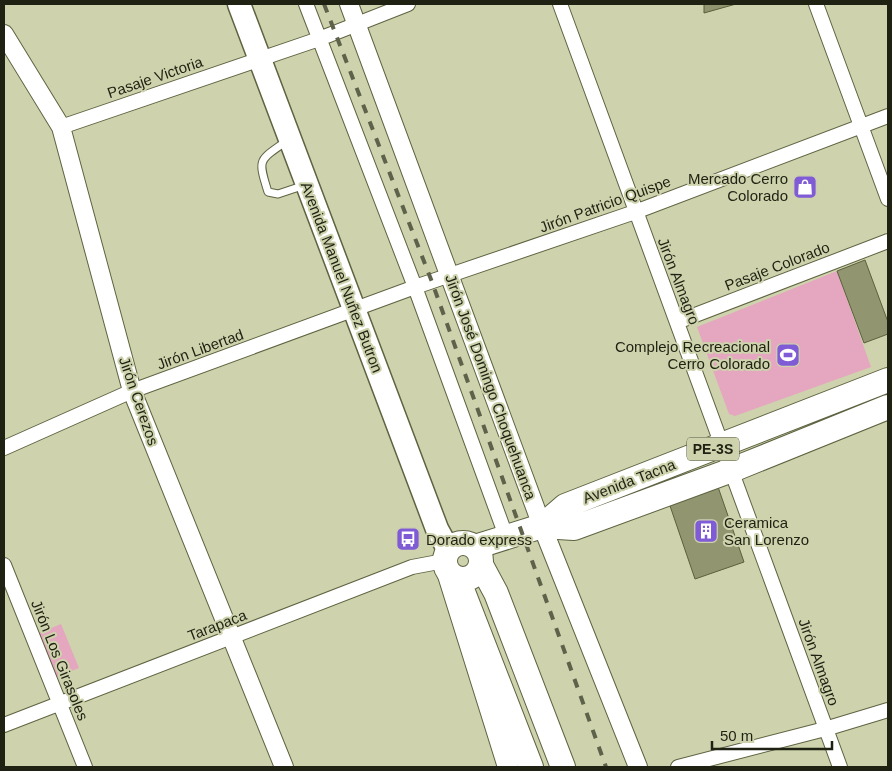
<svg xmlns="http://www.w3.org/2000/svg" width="892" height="771" font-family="Helvetica,sans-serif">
<rect width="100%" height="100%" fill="#ced3ad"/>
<path fill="#e5a6bf" d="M837 271 871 367 735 416 729 414 697 327Z
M61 624 79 668 52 679 34 635Z"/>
<path fill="#919671" stroke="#5b5f3d" d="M704 4H736L704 13Z
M865 260 888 322V334L864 343 837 271Z
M717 484 744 562 695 579 668 500Z"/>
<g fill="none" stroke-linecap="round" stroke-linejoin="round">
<g stroke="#5f6341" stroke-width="9">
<path id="service" d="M288 140C259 161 257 157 268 192L278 194 305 185"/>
</g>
<g stroke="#5f6341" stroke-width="16">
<path id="minor" d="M306 4 415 287 506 536
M560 4 840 767
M816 4 888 199
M61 127 319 39 408 4
M677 322 888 241
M4 448 132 391 415 287 635 212 888 116
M4 565 85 767
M4 725 412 567 444 561
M678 767 825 729 888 710"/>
</g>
<g stroke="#5f6341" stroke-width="20">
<path id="tertiary" d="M349 4 542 526 638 767
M4 34 61 127 132 391 284 767"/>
</g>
<g stroke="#5f6341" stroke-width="22">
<path id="secondary" d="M447 572 508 767"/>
</g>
<g stroke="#5f6341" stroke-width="25">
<path id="primary" d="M239 4 437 529 448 549"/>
</g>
<g stroke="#5f6341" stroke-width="26">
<path id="trunk" d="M542 526 565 506 888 380
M445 561a18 18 0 1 1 36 0a18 18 0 1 1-36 0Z
M475 547 542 526 574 528 732 470 888 407
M481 565 496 593 563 767
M458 579 531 767"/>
</g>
<use href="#service" stroke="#fff" stroke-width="7"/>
<use href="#minor" stroke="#fff" stroke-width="14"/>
<use href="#tertiary" stroke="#fff" stroke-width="18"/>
<use href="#secondary" stroke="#fff" stroke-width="20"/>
<use href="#primary" stroke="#fff" stroke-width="22"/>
<use href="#trunk" stroke="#fff" stroke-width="24"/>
<path stroke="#5f624b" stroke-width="4" stroke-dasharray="9 9" stroke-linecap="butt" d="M324 4 432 282 606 767"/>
</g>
<defs>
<g id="shop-square" transform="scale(1.25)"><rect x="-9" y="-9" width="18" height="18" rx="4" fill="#805bd6" stroke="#ced3ad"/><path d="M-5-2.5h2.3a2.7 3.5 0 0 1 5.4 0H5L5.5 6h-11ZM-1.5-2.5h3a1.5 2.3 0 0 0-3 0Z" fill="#fff"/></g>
<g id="stadium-square" transform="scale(1.25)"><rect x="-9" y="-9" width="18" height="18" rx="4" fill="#805bd6" stroke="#ced3ad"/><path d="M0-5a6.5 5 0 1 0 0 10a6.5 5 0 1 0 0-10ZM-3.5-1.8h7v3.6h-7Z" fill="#fff"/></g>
<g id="building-square" transform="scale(1.25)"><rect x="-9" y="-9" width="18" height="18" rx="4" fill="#805bd6" stroke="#ced3ad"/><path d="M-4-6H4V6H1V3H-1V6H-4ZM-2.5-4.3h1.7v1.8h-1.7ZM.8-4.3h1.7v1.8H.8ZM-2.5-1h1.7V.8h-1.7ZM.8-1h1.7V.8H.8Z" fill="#fff"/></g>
<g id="bus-square" transform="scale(1.25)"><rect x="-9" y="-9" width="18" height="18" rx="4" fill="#805bd6" stroke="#ced3ad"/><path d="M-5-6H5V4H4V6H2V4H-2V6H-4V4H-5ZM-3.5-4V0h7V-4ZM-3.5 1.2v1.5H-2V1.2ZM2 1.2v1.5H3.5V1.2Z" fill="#fff"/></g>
</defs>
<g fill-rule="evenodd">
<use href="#shop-square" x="805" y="187"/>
<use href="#stadium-square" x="788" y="355"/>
<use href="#building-square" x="706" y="531"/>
<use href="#bus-square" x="408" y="539"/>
</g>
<g text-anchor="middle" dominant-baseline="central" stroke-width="4" stroke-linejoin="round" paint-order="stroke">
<rect fill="#ced3ad" stroke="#545640" stroke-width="1" x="687" y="437.5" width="52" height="23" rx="4"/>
<g font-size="14" font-weight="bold" fill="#1f2112">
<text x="713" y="449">PE-3S</text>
</g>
<g font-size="15" fill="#1f2112" stroke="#ced3ad">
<text transform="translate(155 77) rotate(-19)">Pasaje Victoria</text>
<text transform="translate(605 204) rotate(-20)">Jirón Patricio Quispe</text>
<text transform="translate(777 266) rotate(-21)">Pasaje Colorado</text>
<text transform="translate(342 277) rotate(69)">Avenida Manuel Nuñez Butron</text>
<text transform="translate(679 281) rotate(69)">Jirón Almagro</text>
<text transform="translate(200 349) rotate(-20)">Jirón Libertad</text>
<text transform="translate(491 387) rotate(70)">Jirón José Domingo Choquehuanca</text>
<text transform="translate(139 401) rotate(71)">Jirón Cerezos</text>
<text transform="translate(629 481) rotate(-21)">Avenida Tacna</text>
<text transform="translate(217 625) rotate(-21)">Tarapaca</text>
<text transform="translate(60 660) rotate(68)">Jirón Los Girasoles</text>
<text transform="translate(819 662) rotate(70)">Jirón Almagro</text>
</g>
<g font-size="15" fill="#1f2112" stroke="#ced3ad" text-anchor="end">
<text x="788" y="178">Mercado Cerro<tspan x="788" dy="17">Colorado</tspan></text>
<text x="770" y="346">Complejo Recreacional<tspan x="770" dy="17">Cerro Colorado</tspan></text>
<text x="724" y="522" text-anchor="start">Ceramica<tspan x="724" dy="17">San Lorenzo</tspan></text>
<text x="426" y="539" text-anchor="start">Dorado express</text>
</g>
</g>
<rect width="892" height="771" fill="none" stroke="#1f2112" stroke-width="10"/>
<path d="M712 741v8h120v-8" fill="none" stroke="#1f2112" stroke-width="2.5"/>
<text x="720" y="741" font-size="15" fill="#1f2112" stroke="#ced3ad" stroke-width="4" paint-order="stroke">50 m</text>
</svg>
